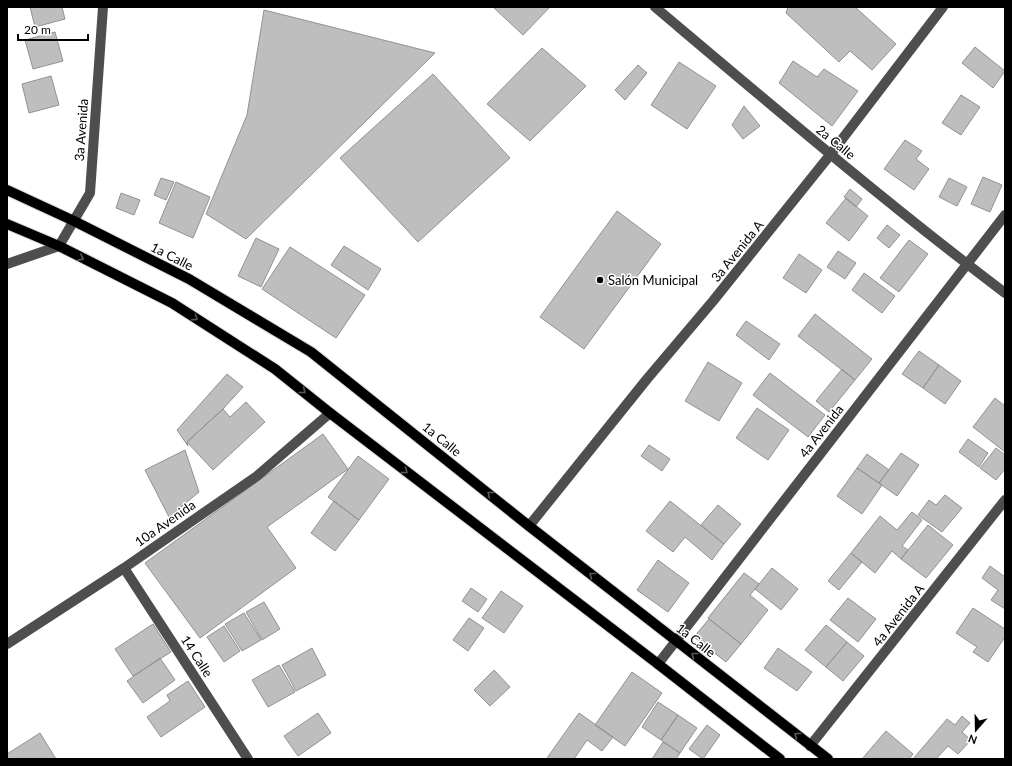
<svg xmlns="http://www.w3.org/2000/svg" width="1012" height="766" font-family="Lato,sans-serif">
<rect width="100%" height="100%" fill="#fff"/>
<path fill="#bebebe" stroke="#929292" d="M30 7H62L65 19 35 27Z
M493 7H550L523 35Z
M788 7H855L896 44 872 70 850 51 839 62 786 13Z
M264 10 435 53 246 239 206 214 247 115Z
M55 32 63 61 33 69 25 40Z
M975 47 1005 71 993 88 962 63Z
M542 48 586 86 530 141 487 104Z
M793 61 817 77 824 69 858 91 832 126 779 83Z
M679 62 716 86 687 129 651 105Z
M638 65 647 73 625 100 615 90Z
M433 74 510 158 418 242 340 158Z
M51 76 59 105 29 113 22 84Z
M961 95 980 107 961 135 942 123Z
M744 106 760 126 743 139 732 125Z
M905 140 922 151 916 159 929 169 914 190 884 169Z
M983 177 1002 185 990 212 971 204Z
M161 178 174 182 166 200 154 195Z
M949 178 967 187 957 206 939 197Z
M176 182 210 197 193 238 159 223Z
M850 189 862 199 856 207 844 197Z
M121 193 140 200 134 215 116 208Z
M846 198 868 216 849 241 826 223Z
M617 211 661 244 584 349 540 317Z
M887 225 900 235 889 248 877 238Z
M256 238 279 249 261 287 238 276Z
M909 240 928 254 899 292 880 278Z
M344 246 381 269 368 290 331 265Z
M290 247 365 295 336 338 262 289Z
M838 251 856 263 845 279 827 267Z
M799 254 822 270 806 293 783 278Z
M864 273 895 296 882 313 852 290Z
M815 314 872 359 855 380 798 336Z
M746 321 780 344 769 360 736 335Z
M919 351 939 365 923 388 902 374Z
M708 362 742 383 719 421 685 401Z
M939 365 961 381 945 404 923 388Z
M842 369 855 380 829 412 816 401Z
M770 373 825 415 808 437 753 395Z
M227 374 243 387 223 409 187 442 188 446 177 430Z
M995 398 1005 406V452L973 427Z
M246 402 265 422 213 470 187 442 223 409 230 417Z
M757 408 789 430 768 460 736 438Z
M323 434 348 469 267 527 296 568 200 638 145 563Z
M968 439 988 453 979 467 959 452Z
M649 445 670 459 662 471 641 456Z
M996 448 1005 455V469L996 480 980 468Z
M185 450 199 492 169 517 145 470Z
M901 453 919 465 897 496 879 483Z
M867 454 889 470 879 483 857 468Z
M358 456 389 479 359 520 328 497Z
M857 468 882 485 862 514 837 496Z
M945 495 962 508 942 532 918 515 929 500 936 505Z
M334 501 359 520 335 551 311 533Z
M670 501 724 544 712 560 685 537 673 552 646 531Z
M718 505 741 524 724 544 701 525Z
M912 512 922 520 902 546 908 550 901 559 892 551 875 573 851 553 880 516 897 530Z
M928 525 953 545 926 578 901 559Z
M851 553 862 562 839 590 828 581Z
M658 560 689 583 668 612 637 590Z
M990 566 1005 577V609L991 600 998 590 982 578Z
M772 568 798 589 781 610 755 589Z
M744 573 759 584 750 595 768 610 741 644 708 618Z
M471 588 487 599 478 612 462 601Z
M501 591 523 606 504 633 482 618Z
M848 598 876 619 858 642 830 620Z
M264 602 280 629 262 640 246 612Z
M973 608 1005 629V637L988 662 973 652 977 647 956 633Z
M244 613 261 640 242 651 225 624Z
M469 618 484 628 468 651 453 640Z
M709 619 741 644 726 662 694 637Z
M153 624 171 652 133 676 115 649Z
M826 625 847 642 826 667 805 650Z
M224 626 240 651 224 662 207 637Z
M847 642 864 656 843 681 826 667Z
M312 648 326 675 296 691 282 665Z
M778 648 812 672 797 691 764 668Z
M160 658 175 680 143 703 127 681Z
M279 665 295 692 268 707 252 680Z
M494 670 510 687 490 706 474 690Z
M632 672 662 693 625 746 595 725Z
M188 681 205 707 161 737 147 717 170 701 167 695Z
M658 702 678 715 661 740 642 727Z
M318 713 331 733 298 756 284 736Z
M579 713 613 737 602 751 587 740 574 759H548L547 758Z
M678 715 697 728 680 753 661 740Z
M962 716 970 723 962 732 971 740 958 754 948 746 936 759H913L947 719 955 725Z
M707 725 720 735 703 759 689 749Z
M886 731 913 754 909 759H862Z
M40 733 56 759H7V754Z
M663 742 680 753 676 759H652Z"/>
<g fill="none" stroke-linecap="round" stroke-linejoin="round">
<g stroke="#dbdbdb" stroke-width="12">
<path id="major" d="M7 190 74 221 189 279 311 352 529 526 828 759
M7 224 59 246 172 303 275 369 330 413 658 664 780 759"/>
</g>
<path stroke="#4e4e4e" stroke-width="10" d="M655 7C770 104 885 202 1005 293
M7 264 59 246 90 193 103 7
M529 526 647 379 713 301 830 155 943 7
M124 568 248 759
M7 644 124 568 257 476 330 413
M658 664 1005 215
M810 746 1005 500"/>
<use href="#major" stroke="#000" stroke-width="10"/>
</g>
<defs><path id="oneway-chevron" d="M-2-3.5L2.5 0L-2 3.5" fill="none" stroke-width="1.6" stroke-linecap="round" stroke-linejoin="round"/></defs>
<g stroke="#595959">
<use href="#oneway-chevron" transform="translate(81 258) rotate(27)"/>
<use href="#oneway-chevron" transform="translate(195 318) rotate(33)"/>
<use href="#oneway-chevron" transform="translate(303 391) rotate(39)"/>
<use href="#oneway-chevron" transform="translate(405 471) rotate(37)"/>
<use href="#oneway-chevron" transform="translate(490 494) rotate(-141)"/>
<use href="#oneway-chevron" transform="translate(592 575) rotate(-142)"/>
<use href="#oneway-chevron" transform="translate(694 655) rotate(-142)"/>
<use href="#oneway-chevron" transform="translate(797 735) rotate(-142)"/>
</g>
<circle fill="#000" stroke="#fff" stroke-width="1.5" cx="600" cy="280" r="4"/>
<g text-anchor="middle" dominant-baseline="central" stroke-width="3" stroke-linejoin="round" paint-order="stroke">
<g font-size="13" fill="#000" stroke="#fff">
<text transform="translate(81 130) rotate(-86)">3a Avenida</text>
<text transform="translate(836 142) rotate(39)">2a Calle</text>
<text transform="translate(737 251) rotate(-51)">3a Avenida A</text>
<text transform="translate(172 256) rotate(27)">1a Calle</text>
<text transform="translate(821 431) rotate(-52)">4a Avenida</text>
<text transform="translate(442 439) rotate(39)">1a Calle</text>
<text transform="translate(165 523) rotate(-35)">10a Avenida</text>
<text transform="translate(898 615) rotate(-52)">4a Avenida A</text>
<text transform="translate(696 640) rotate(38)">1a Calle</text>
<text transform="translate(197 656) rotate(57)">14 Calle</text>
</g>
<g font-size="13" fill="#000" stroke="#fff" text-anchor="start">
<text x="608" y="280">Salón Municipal</text>
</g>
</g>
<rect width="1012" height="766" fill="none" stroke="#000000" stroke-width="16"/>
<g transform="translate(976 730) rotate(200)" stroke="#ffffff" stroke-width="3" paint-order="stroke">
<path d="M0-3L7 15L0 10L-7 15Z" fill="#000000"/>
<text y="-6" font-size="11" font-weight="bold" text-anchor="middle" fill="#000000">N</text>
</g>
<path d="M18 34v6h70v-6" fill="none" stroke="#000000" stroke-width="2"/>
<text x="24" y="34" font-size="12" fill="#000000" stroke="#ffffff" stroke-width="3" paint-order="stroke">20 m</text>
</svg>
